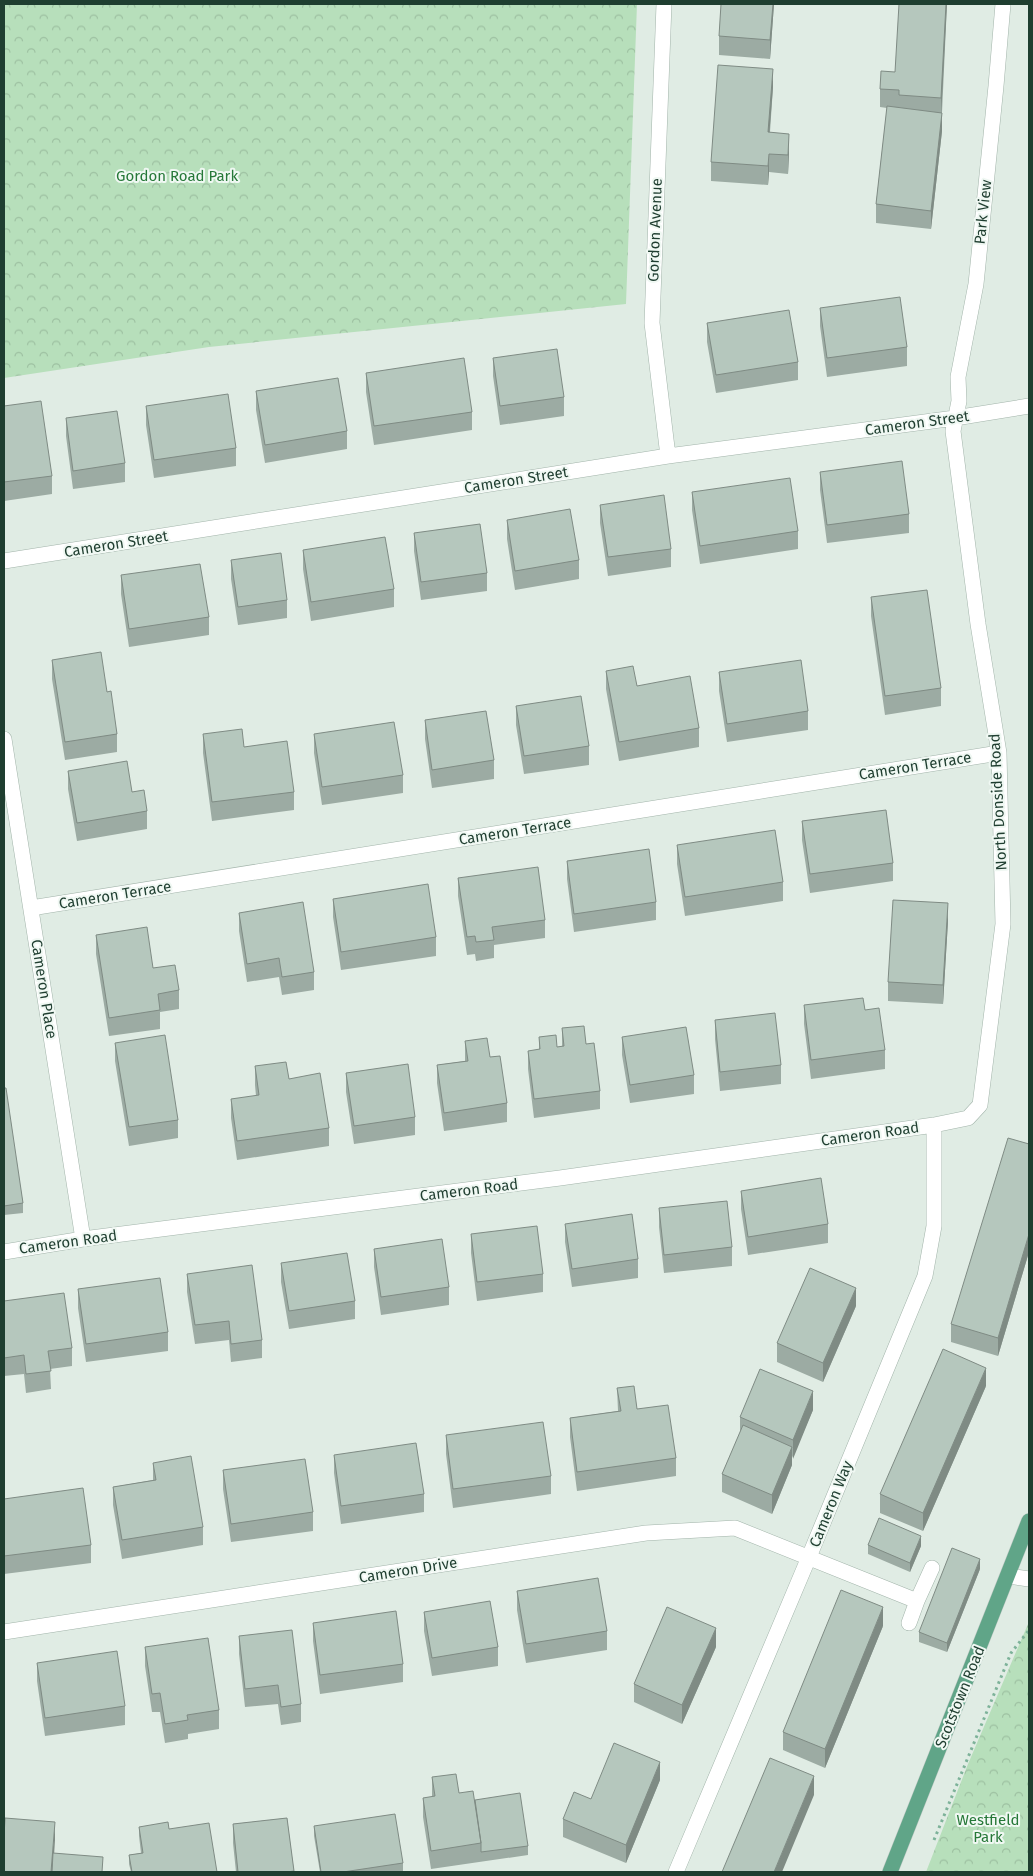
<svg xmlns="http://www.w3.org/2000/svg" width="1033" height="1876" font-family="'Fira Sans',sans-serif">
<defs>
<pattern id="forest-crowns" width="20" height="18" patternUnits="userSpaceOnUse" patternTransform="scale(1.25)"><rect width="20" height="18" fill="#b7dfbb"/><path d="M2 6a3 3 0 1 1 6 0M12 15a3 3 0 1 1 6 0" fill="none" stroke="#9dc0a1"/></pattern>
</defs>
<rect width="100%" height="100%" fill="#e0ece4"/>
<path fill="url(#forest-crowns)" d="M4 4H637L626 304 209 347 4 378Z
M1028 1624 1029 1872H926L968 1764Z"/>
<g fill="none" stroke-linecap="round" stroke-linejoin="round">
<g stroke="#a2b4aa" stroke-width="16">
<path id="minor" d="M664 4 652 323 668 456
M4 561 668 456 955 418 1029 406
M4 739 83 1239
M31 908 999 753
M4 1252 83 1239 560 1178 934 1125 968 1118 980 1105 1003 924 999 753 978 624 953 431 959 401 958 377 976 284 996 86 1003 4
M1009 1576 1029 1579
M909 1623 917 1601 932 1568
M4 1632 646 1533 735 1528 917 1601
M676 1872 809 1557 925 1276 934 1226V1125"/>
</g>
<g stroke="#c0c9c5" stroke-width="16">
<path id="major" d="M890 1872 1029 1521"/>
</g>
<path stroke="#7db299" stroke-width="3" stroke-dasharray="2.5 4" stroke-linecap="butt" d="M934 1840 1011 1653 1029 1630"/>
<use href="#minor" stroke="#fff" stroke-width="15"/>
<use href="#major" stroke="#60a588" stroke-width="15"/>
</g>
<path fill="#9caba3" d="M774 4 770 59 719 55V36Z
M947 4 942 113V131L931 229 876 223V204L887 108 880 107V89L895 72Z
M773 87 770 132 789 152 788 174 769 172 768 185 711 181V162Z
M820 308 907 347V366L827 377 820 326Z
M707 323 798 362V380L716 393 707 342Z
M493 358 564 397V416L500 425 493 376Z
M366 373 472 412V430L374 445 366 392Z
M256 391 347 431V449L265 463 256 410Z
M4 406 52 476V494L4 501Z
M146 406 236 448V466L154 478 146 425Z
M66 418 125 463V482L73 489 66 436Z
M820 472 909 514V533L827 543 820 490Z
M692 492 798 531V549L700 564 692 510Z
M600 505 671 549V567L608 576 600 523Z
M507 520 579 560V579L515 590 507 539Z
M414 533 487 573V591L421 600 414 551Z
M303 550 394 589V607L311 621 303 569Z
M231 560 287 600V618L238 625 231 579Z
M121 575 209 617V635L129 647 121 594Z
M871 597 941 688V706L885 715 871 616Z
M52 660 107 692 117 734V752L65 760 52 679Z
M606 671 699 728V747L619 761 606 689Z
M719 672 808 711V730L727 742 719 691Z
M516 706 589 746V765L524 774 516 725Z
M425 720 494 760V779L432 788 425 739Z
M203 734 244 747 294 792V810L212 821 203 753Z
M314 734 403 775V793L322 805 314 753Z
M68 771 132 792 147 811V829L77 841 68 789Z
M802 821 893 863V881L810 893 802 840Z
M677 845 783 882V901L685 916 677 864Z
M567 861 656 902V920L574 932 567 879Z
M458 878 545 920V938L494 945V958L476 961 475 954 467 955 458 896Z
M333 899 436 937V956L341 970 333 917Z
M239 913 314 972V990L282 995 279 977 247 982 239 931Z
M948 921 943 1004 888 1001V982Z
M96 935 153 968 179 990V1009L160 1012V1029L109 1036 96 954Z
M804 1005 865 1010 885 1050V1069L811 1079 804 1024Z
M715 1020 781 1065V1084L720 1091 715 1039Z
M562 1028 586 1044 600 1091V1109L534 1118 528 1069V1051L539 1050V1037L557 1047 562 1046Z
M622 1037 694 1075V1094L630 1103 622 1055Z
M465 1041 490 1057 507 1103V1122L444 1131 437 1083V1065L465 1061Z
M115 1043 178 1120V1138L129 1146 115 1061Z
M255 1066 289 1079 329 1128V1146L237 1160 231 1118V1099L256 1096 255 1085Z
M346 1073 415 1117V1135L354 1144 346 1092Z
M4 1088 23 1203V1213L4 1215Z
M1029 1144V1252L998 1356 951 1342V1324Z
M741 1191 828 1224V1243L748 1255 741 1209Z
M659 1208 732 1247V1266L664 1273 659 1227Z
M565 1224 638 1259V1278L572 1287 565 1242Z
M471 1234 543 1274V1292L477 1301 471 1253Z
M374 1249 449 1287V1305L381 1315 374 1267Z
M281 1263 355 1301V1319L289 1329 281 1282Z
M187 1274 262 1340V1358L231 1362 229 1340 195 1344 187 1292Z
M78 1289 168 1332V1351L86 1362 78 1308Z
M4 1301 72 1348V1366L50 1369 51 1389 26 1393 24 1374 4 1376Z
M856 1306 823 1382 777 1362V1343Z
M986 1386 923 1531 880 1513V1494Z
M617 1388 637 1409 676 1458V1476L577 1491 570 1437V1418L618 1411Z
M813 1410 792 1458V1465L772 1514 722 1492V1474L740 1433V1417Z
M446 1435 551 1476V1494L453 1508 446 1454Z
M334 1455 424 1494V1512L341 1524 334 1473Z
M153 1463 203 1527V1545L122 1559 113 1505V1487L153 1480Z
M223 1470 313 1512V1531L231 1542 223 1489Z
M4 1499 91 1545V1563L4 1574Z
M868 1545 921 1546 910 1572 868 1554Z
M980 1569 947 1652 919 1642V1632Z
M517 1591 607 1631V1650L526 1663 517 1610Z
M424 1612 498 1647V1666L432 1676 424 1631Z
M313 1623 403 1664V1682L320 1694 313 1641Z
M883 1626 825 1768 783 1750V1732Z
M239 1636 301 1704V1722L281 1725 278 1704 245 1707 239 1654Z
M145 1647 219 1710V1729L188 1734V1739L165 1743 160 1712H152L145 1666Z
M716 1647 682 1724 634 1702V1684Z
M37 1663 125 1706V1725L45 1736 37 1681Z
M432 1777 459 1793 475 1800 528 1846V1855L431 1869 423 1817V1798L432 1797Z
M660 1780 626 1863 563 1837V1819L591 1799Z
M287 1818 294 1872H236L233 1843V1824Z
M314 1826 403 1863V1872H320L314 1836Z
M139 1827 169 1829 217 1872H131L129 1864V1855L141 1853 139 1836Z"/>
<path fill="#7f8b84" d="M773 4H774L770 59V40Z
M946 4H947L941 116V98Z
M773 69V87L768 150V132Z
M942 113V131L931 229V211Z
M789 134V152L788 174V155Z
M769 154V172L768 185V166Z
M948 903V921L943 1004V985Z
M1029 1234V1252L998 1356V1338Z
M856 1288V1306L823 1382V1363Z
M986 1368V1386L923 1531V1513Z
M813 1391V1410L793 1459V1440Z
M792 1447V1465L772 1514V1495Z
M921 1536V1546L910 1572V1563Z
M980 1559V1569L947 1652V1643Z
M883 1607V1626L825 1768V1749Z
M716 1628V1647L682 1724V1705Z
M660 1762V1780L626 1863V1845Z
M814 1776V1795L782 1872H774Z
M55 1822V1840L53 1872H51Z"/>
<path fill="#b5c7bd" stroke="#7f8b84" d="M721 4H773L770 40 719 36Z
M899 4H946L941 98 899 95V90L880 89 881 71 895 72Z
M718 65 773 69 768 132 789 134 788 155 769 154 768 166 711 162Z
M887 106 942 113 931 211 876 204Z
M900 297 907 347 827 358 820 308Z
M789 310 798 362 716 375 707 323Z
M557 349 564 397 500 406 493 358Z
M464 358 472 412 374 426 366 373Z
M338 378 347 431 265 445 256 391Z
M228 394 236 448 154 460 146 406Z
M41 401 52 476 4 482V406Z
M117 411 125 463 73 471 66 418Z
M902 461 909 514 827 525 820 472Z
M790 478 798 531 700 546 692 492Z
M664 495 671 549 608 557 600 505Z
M570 509 579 560 515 571 507 520Z
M480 524 487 573 421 582 414 533Z
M385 537 394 589 311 602 303 550Z
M281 553 287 600 238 607 231 560Z
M200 564 209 617 129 629 121 575Z
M927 590 941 688 885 696 871 597Z
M101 652 107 692 111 691 117 734 65 742 52 660Z
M801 660 808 711 727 724 719 672Z
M633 666 637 686 690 676 699 728 619 742 606 671Z
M581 696 589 746 524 756 516 706Z
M486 711 494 760 432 770 425 720Z
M394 722 403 775 322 787 314 734Z
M242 729 244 747 287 741 294 792 212 802 203 734Z
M127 761 132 792 144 790 147 811 77 823 68 771Z
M886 810 893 863 810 874 802 821Z
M775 830 783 882 685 897 677 845Z
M649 849 656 902 574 914 567 861Z
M538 867 545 920 492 927 494 940 476 942 475 936 467 937 458 878Z
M428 884 436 937 341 952 333 899Z
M893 900 948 903 943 985 888 982Z
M303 902 314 972 282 977 279 958 247 964 239 913Z
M147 927 153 968 175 965 179 990 158 994 160 1010 109 1018 96 935Z
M863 998 865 1010 879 1008 885 1050 811 1060 804 1005Z
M775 1013 781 1065 720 1072 715 1020Z
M584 1026 586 1044 594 1043 600 1091 534 1099 528 1051 540 1049 539 1037 556 1035 557 1047 564 1046 562 1028Z
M686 1027 694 1075 630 1085 622 1037Z
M165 1035 178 1120 129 1127 115 1043Z
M487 1038 490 1057 500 1056 507 1103 444 1113 437 1065 468 1061 465 1041Z
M286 1062 289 1079 320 1073 329 1128 237 1141 231 1099 259 1095 255 1066Z
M408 1064 415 1117 354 1126 346 1073Z
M4 1088H6L23 1203 4 1206Z
M1008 1138 1029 1144V1234L998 1338 951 1324Z
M821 1178 828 1224 748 1237 741 1191Z
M727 1201 732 1247 664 1255 659 1208Z
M632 1214 638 1259 572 1269 565 1224Z
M537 1226 543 1274 477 1282 471 1234Z
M442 1239 449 1287 381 1297 374 1249Z
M347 1253 355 1301 289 1311 281 1263Z
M252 1265 262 1340 231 1344 229 1321 195 1325 187 1274Z
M810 1268 856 1288 823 1363 777 1343Z
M160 1278 168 1332 86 1344 78 1289Z
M64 1293 72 1348 48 1351 51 1371 26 1374 24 1355 4 1358V1301Z
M943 1349 986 1368 923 1513 880 1494Z
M760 1369 813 1391 793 1440 740 1417Z
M634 1386 637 1409 668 1405 676 1458 577 1472 570 1418 621 1411 617 1388Z
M543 1422 551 1476 453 1489 446 1435Z
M743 1425 792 1447 772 1495 722 1474Z
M416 1443 424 1494 341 1506 334 1455Z
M191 1456 203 1527 122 1540 113 1487 156 1480 153 1463Z
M305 1459 313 1512 231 1524 223 1470Z
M83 1488 91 1545 4 1556V1499Z
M879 1518 921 1536 910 1563 868 1545Z
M952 1548 980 1559 947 1643 919 1632Z
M598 1578 607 1631 526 1644 517 1591Z
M841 1590 883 1607 825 1749 783 1732Z
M490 1601 498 1647 432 1658 424 1612Z
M667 1607 716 1628 682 1705 634 1684Z
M396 1611 403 1664 320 1675 313 1623Z
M292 1630 301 1704 281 1707 278 1685 245 1689 239 1636Z
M208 1638 219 1710 187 1715 188 1720 165 1724 160 1693 152 1694 145 1647Z
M117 1651 125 1706 45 1718 37 1663Z
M614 1743 660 1762 626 1845 563 1819 574 1792 591 1799Z
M770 1758 814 1776 774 1872H722Z
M456 1774 459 1793 473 1791 481 1843 431 1851 423 1798 435 1796 432 1777Z
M520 1793 528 1846 481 1852V1843L475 1800Z
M395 1814 403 1863 343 1872H321L314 1826Z
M5 1818 55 1822 51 1872H4V1837Z
M287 1818 294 1871 287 1872H238L233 1824Z
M168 1822 169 1829 209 1823 217 1872H132L129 1855 143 1853 139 1827Z
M53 1853 103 1857 102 1872H52Z"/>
<g text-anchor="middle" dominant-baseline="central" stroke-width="4" stroke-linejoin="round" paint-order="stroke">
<g font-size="15" fill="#267838" stroke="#f0f8f3">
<text x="177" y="176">Gordon Road Park</text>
<text x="988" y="1820">Westfield<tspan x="988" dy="17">Park</tspan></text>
</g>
<g font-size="15" fill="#1f3e30" stroke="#f0f8f3">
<text transform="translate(983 212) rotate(-84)">Park View</text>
<text transform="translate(655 230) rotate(-88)">Gordon Avenue</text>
<text transform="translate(917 423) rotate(-8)">Cameron Street</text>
<text transform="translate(516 480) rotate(-9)">Cameron Street</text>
<text transform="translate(116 544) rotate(-9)">Cameron Street</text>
<text transform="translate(915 766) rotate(-9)">Cameron Terrace</text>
<text transform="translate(998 802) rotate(-93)">North Donside Road</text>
<text transform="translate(515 831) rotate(-9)">Cameron Terrace</text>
<text transform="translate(115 895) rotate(-9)">Cameron Terrace</text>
<text transform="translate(44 989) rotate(81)">Cameron Place</text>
<text transform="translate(870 1134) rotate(-8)">Cameron Road</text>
<text transform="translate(469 1190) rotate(-7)">Cameron Road</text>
<text transform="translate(68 1242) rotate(-8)">Cameron Road</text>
<text transform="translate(831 1504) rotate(-68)">Cameron Way</text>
<text transform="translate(408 1570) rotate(-9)">Cameron Drive</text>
<text transform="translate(960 1697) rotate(-68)">Scotstown Road</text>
</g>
</g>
<rect width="1033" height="1876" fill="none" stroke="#1f3e30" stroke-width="10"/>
</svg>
